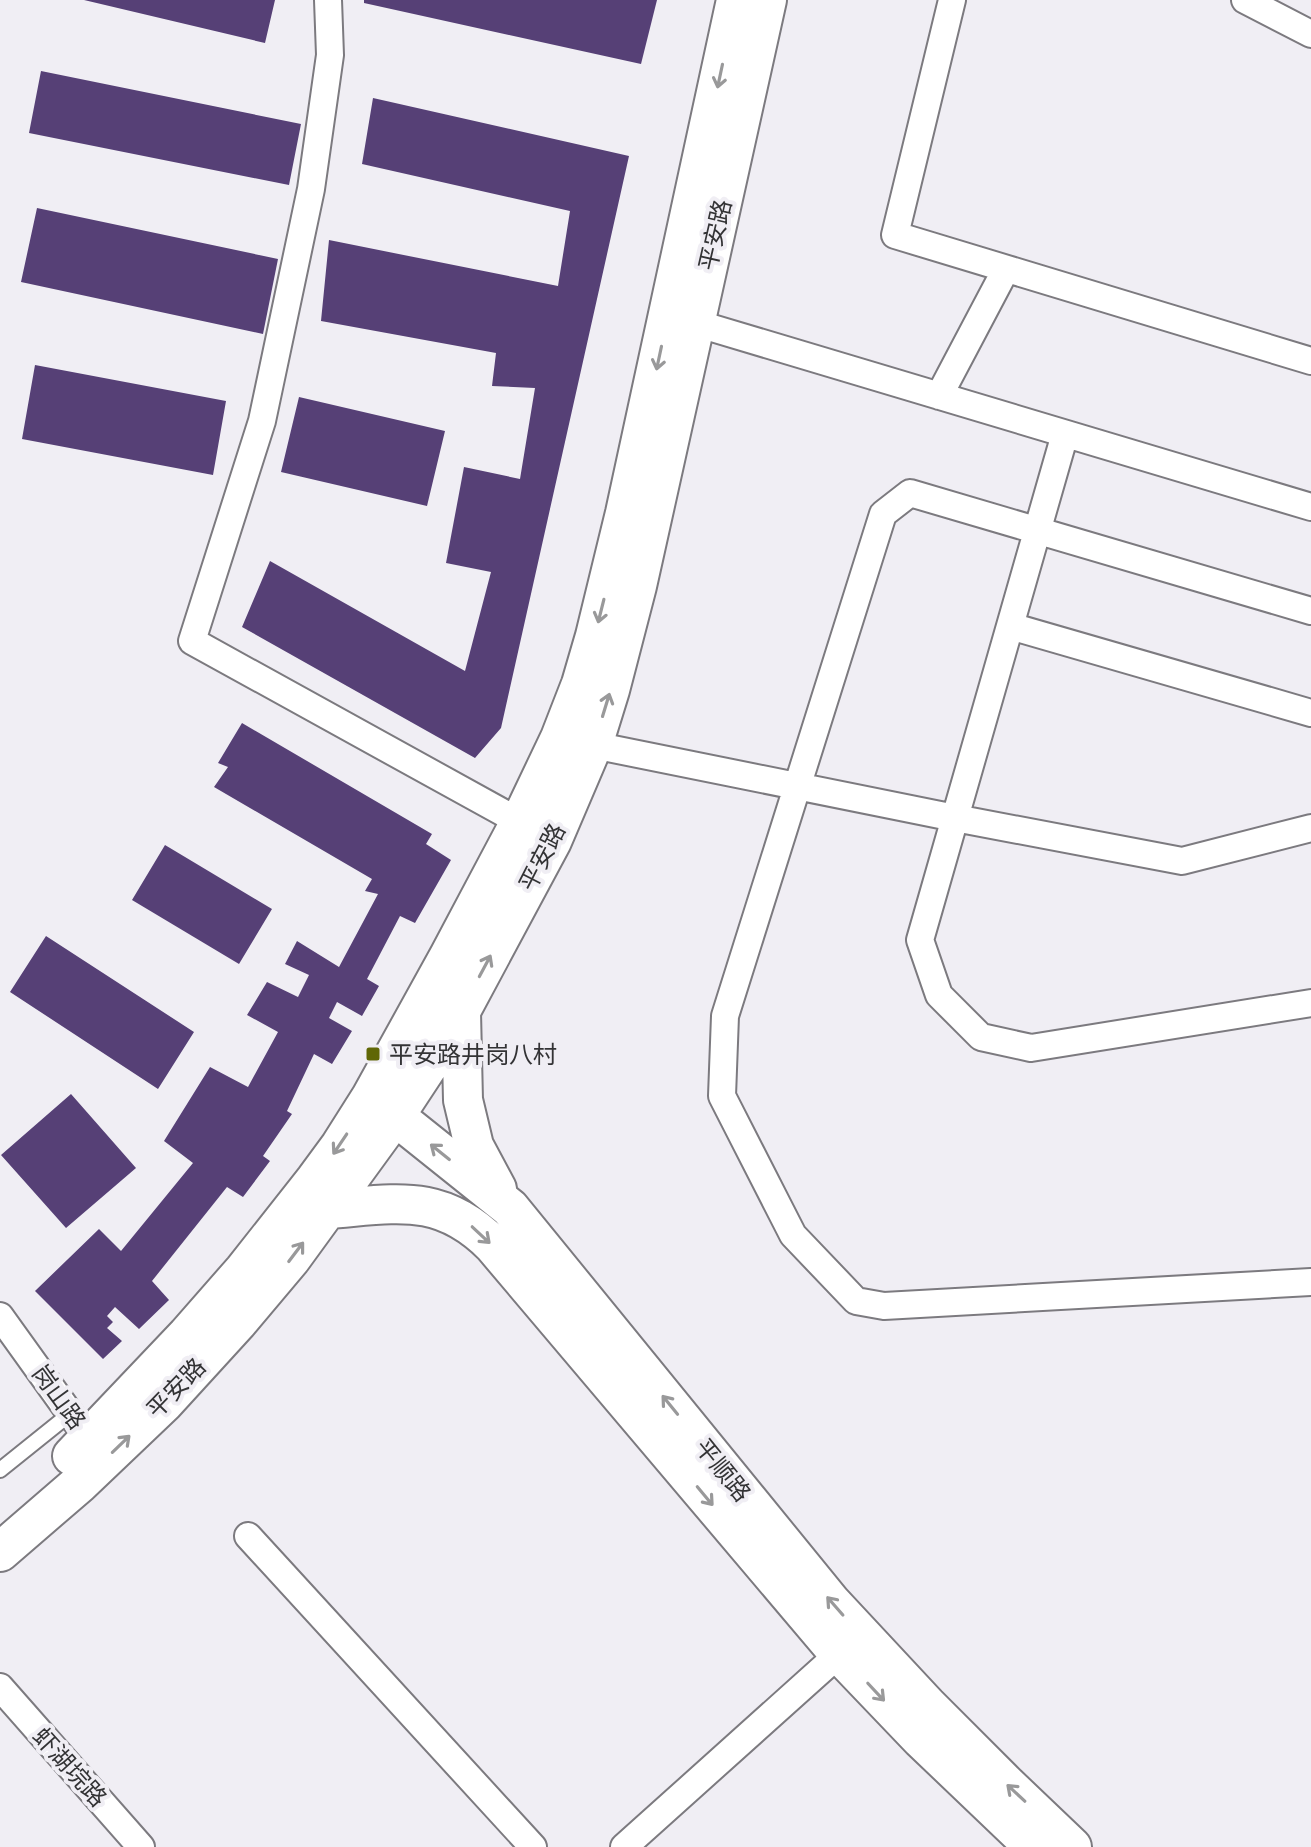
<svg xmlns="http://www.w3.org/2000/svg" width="1311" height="1847" font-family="Jost,'Noto Sans SC',sans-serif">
<rect width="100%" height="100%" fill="#f0eef4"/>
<path fill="#564076" d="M84 0H275L265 43Z
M364 0H657L641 64 364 3Z
M41 71 301 124 289 185 29 133Z
M373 98 629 156 501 728 475 758 242 627 270 561 465 671 491 572 446 563 464 467 520 479 535 388 492 386 496 353 321 321 329 240 558 286 570 211 362 164Z
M37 208 278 259 263 334 21 282Z
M35 365 226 401 213 475 22 439Z
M299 397 445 431 427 506 281 472Z
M242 723 432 834 426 844 451 860 415 923 400 916 367 979 379 986 362 1016 337 1002 329 1018 352 1031 332 1064 314 1054 287 1111 292 1114 263 1156 270 1161 243 1197 227 1187 152 1281 169 1300 139 1329 115 1307 107 1316 113 1322 107 1328 122 1341 103 1359 35 1291 99 1229 121 1251 193 1163 164 1141 210 1067 248 1087 278 1032 247 1015 267 982 298 997 309 975 285 964 297 941 339 967 378 894 365 891 372 879 214 787 228 767 218 763Z
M165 845 272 909 239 964 132 900Z
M46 936 194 1032 158 1089 10 992Z
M71 1094 136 1168 66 1228 1 1155Z"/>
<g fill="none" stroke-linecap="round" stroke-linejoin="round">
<g stroke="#7c7a7f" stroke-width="18">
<path id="service" d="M0 1470 71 1413"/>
</g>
<g stroke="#7c7a7f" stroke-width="30">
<path id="minor" d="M328 0 330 55 311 189 262 421 192 641 520 822
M952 0 895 235 1311 361
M1245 0 1311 34
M682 319 1311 507
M939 396 1006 269
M1065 434 920 940 939 995 981 1037 1031 1048 1311 1003
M1311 611 910 493 883 514 725 1016 722 1096 793 1235 856 1301 884 1306 1311 1282
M1010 626 1311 713
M593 745 955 818 1182 861 1311 828
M0 1316 89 1440
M248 1536 533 1847
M0 1687 141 1847
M624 1847 840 1653"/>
</g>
<g stroke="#7c7a7f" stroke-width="42">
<path id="secondary" d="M461 1012 463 1100 474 1146 497 1189
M375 1100 510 1208 831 1602 927 1705 1007 1785 1072 1847
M328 1209C396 1204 440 1192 493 1245L834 1648 921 1739 1034 1847
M72 1456 187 1335 244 1270 315 1180 340 1146 371 1097 449 956 520 822 560 738 581 684 595 636 625 513 736 0
M0 1552 80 1483 164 1403 238 1322 291 1259 395 1116 447 1037 552 841 593 745 610 690 637 586 767 0"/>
</g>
<use href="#service" stroke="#fff" stroke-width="14"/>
<use href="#minor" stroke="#fff" stroke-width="26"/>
<use href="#secondary" stroke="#fff" stroke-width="38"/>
</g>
<defs><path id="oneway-shaft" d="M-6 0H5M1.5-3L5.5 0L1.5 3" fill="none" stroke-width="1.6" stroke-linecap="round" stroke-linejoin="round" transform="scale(2)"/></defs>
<g stroke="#99999a">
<use href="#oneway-shaft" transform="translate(720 76) rotate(102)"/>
<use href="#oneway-shaft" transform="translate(659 358) rotate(102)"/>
<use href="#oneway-shaft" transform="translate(601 611) rotate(104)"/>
<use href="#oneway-shaft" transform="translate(606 705) rotate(-73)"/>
<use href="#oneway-shaft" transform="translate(485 966) rotate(-62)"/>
<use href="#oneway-shaft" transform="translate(340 1144) rotate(124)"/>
<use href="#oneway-shaft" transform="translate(440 1152) rotate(-141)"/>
<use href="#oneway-shaft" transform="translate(481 1235) rotate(43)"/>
<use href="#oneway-shaft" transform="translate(296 1252) rotate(-53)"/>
<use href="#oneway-shaft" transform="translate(670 1405) rotate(-129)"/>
<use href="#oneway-shaft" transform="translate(121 1444) rotate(-44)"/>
<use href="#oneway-shaft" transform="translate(705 1496) rotate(50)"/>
<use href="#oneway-shaft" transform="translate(835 1606) rotate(-131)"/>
<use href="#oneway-shaft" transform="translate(876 1692) rotate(47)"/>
<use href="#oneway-shaft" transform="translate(1016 1793) rotate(-137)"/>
</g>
<rect fill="#606706" stroke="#f0eef4" stroke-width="3" x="365" y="1046" width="16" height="16" rx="4"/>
<g text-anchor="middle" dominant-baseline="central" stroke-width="8" stroke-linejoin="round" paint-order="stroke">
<g font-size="24" fill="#333335" stroke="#f0eef4">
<text transform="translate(715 235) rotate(-77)">平安路</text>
<text transform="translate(542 857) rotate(-63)">平安路</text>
<text transform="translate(176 1388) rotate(-46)">平安路</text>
<text transform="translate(59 1397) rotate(54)">岗山路</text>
<text transform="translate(723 1470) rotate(51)">平顺路</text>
<text transform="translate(70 1767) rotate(48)">虾湖垸路</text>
</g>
<g font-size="24" fill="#333335" stroke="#f0eef4" text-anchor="start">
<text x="389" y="1054">平安路井岗八村</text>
</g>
</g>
</svg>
